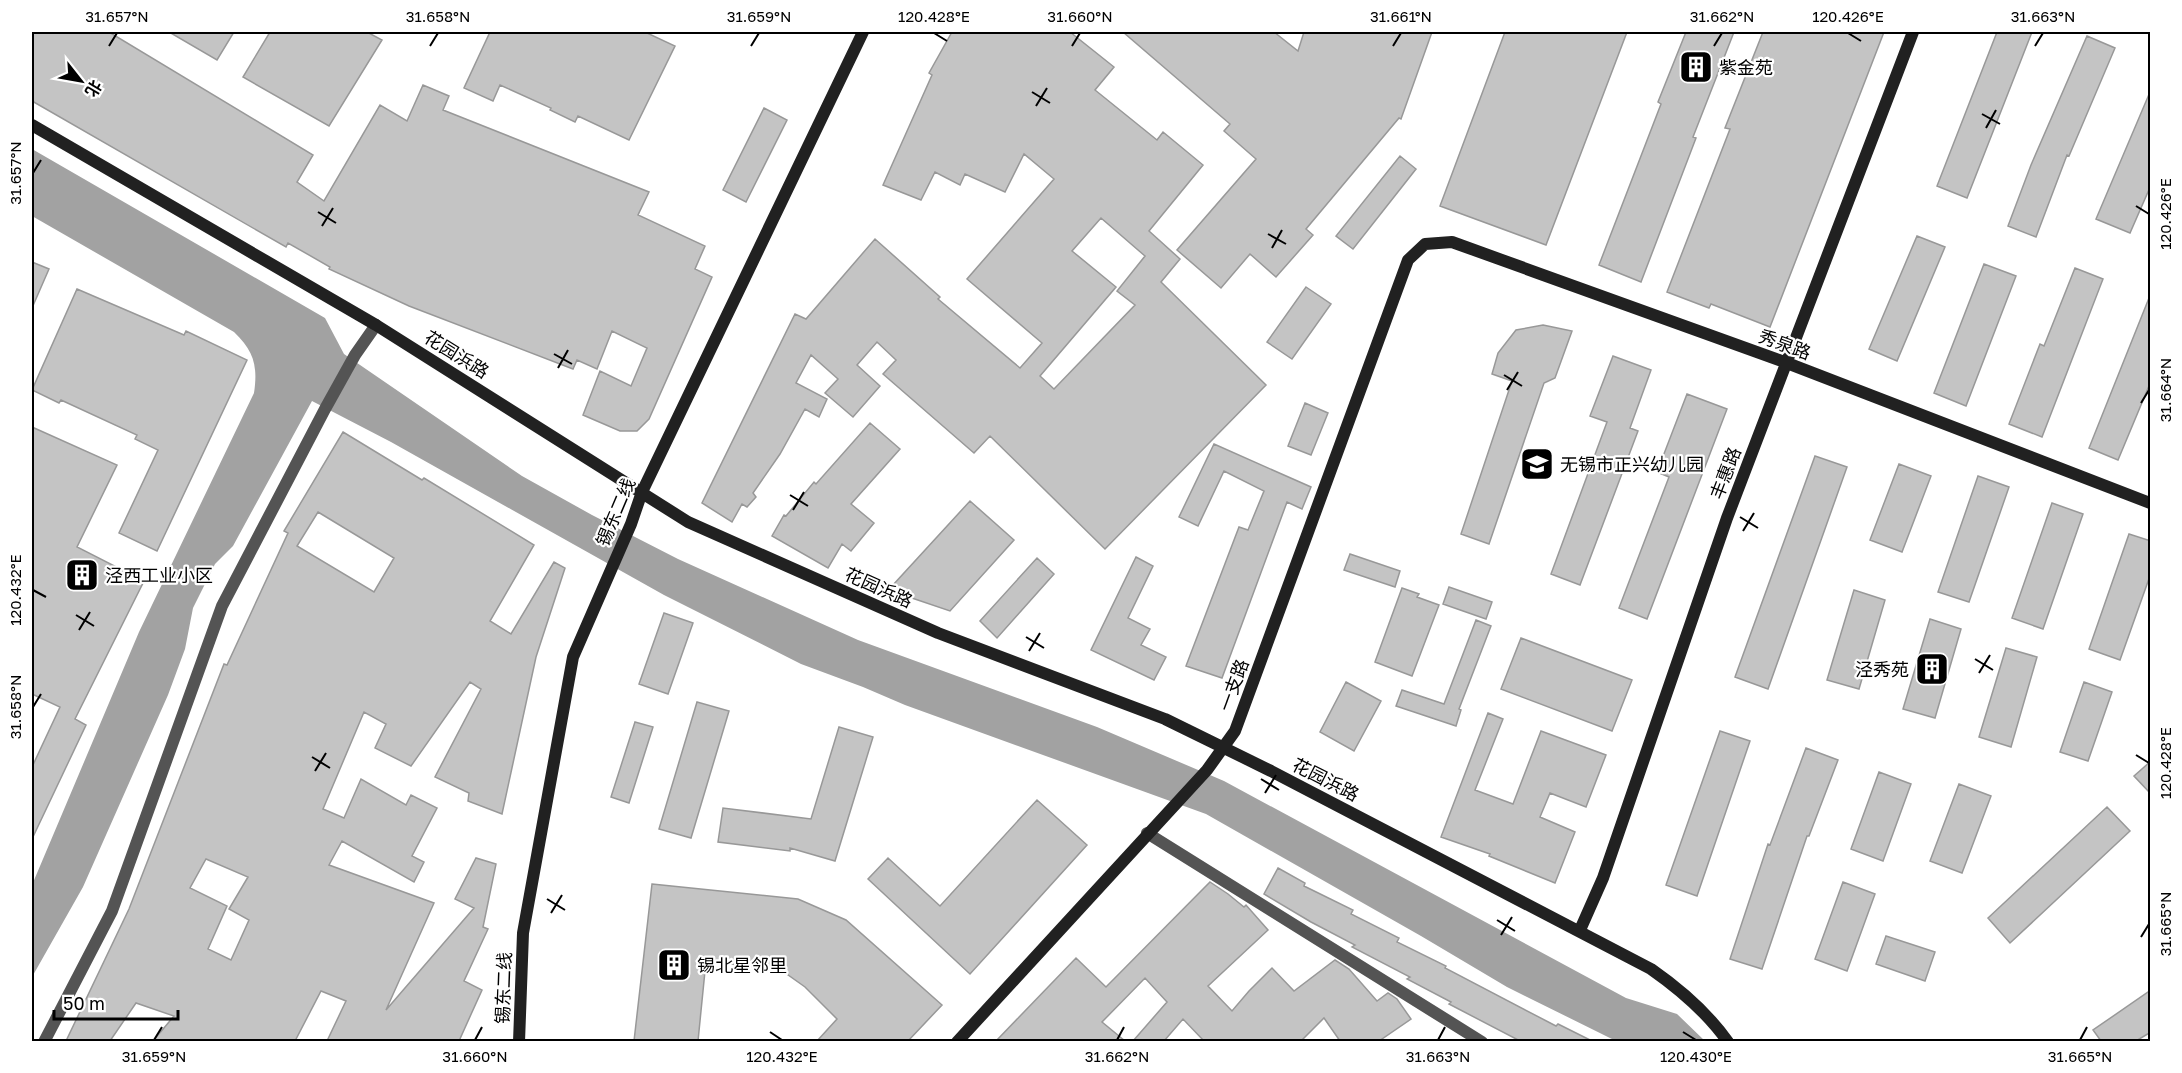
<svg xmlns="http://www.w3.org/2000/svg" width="2182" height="1073" font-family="'Golos Text','Noto Sans SC',sans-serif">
<rect width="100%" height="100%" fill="#fff"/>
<path fill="#a2a2a2" d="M32 149 325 318 344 354 522 476 592 515 678 559 858 640 1097 727 1224 781 1626 998 1677 1014 1705 1041H1616L1507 987 1421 936 1206 814 905 705 863 687 801 664 664 595 391 442 312 401 233 546 215 564 193 608 185 649 168 695 83 887 32 977V885L139 632 254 393C258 366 254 351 234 332L32 216Z"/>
<path fill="#c4c4c4" stroke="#989898" stroke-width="1.5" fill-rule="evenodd" d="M32 32H109L313 155 297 182 324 201 380 105 407 121 423 85 449 96 443 110 649 192 638 215 705 246 695 269 712 277 649 419 637 431H620L583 415 600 371 631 386 647 348 612 331 597 369 577 360 573 369 409 306 329 269 330 267 288 243 286 247 32 101Z
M169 32H234L217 60Z
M270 32H367L382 40 329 126 243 77Z
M490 32H645L675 46 629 140 578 116 575 122 550 110 551 108 500 85 493 101 464 88Z
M952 32H1070L1114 67 1095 90 1157 140 1163 132 1203 165 1149 231 1180 259 1161 282 1266 385 1105 549 990 436 974 453 883 374 896 360 877 342 857 365 880 386 853 417 825 393 838 379 811 355 796 383 827 399 819 417 805 409 780 454 753 493 756 497 747 507 742 504 732 522 702 503 795 314 806 319 875 239 940 297 938 299 1020 368 1042 343 967 279 1054 179 1024 154 1005 192 965 174 960 185 935 172 921 200 883 185 932 75 929 73ZM1101 218 1145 256 1117 291 1135 305 1054 389 1040 376 1116 287 1072 251Z
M1123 32H1274L1298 51 1304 32H1432L1401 119 1399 118 1306 229 1313 235 1276 277 1250 254 1221 288 1177 250 1256 159 1224 131 1230 124Z
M1505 32H1627L1546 245 1440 206Z
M1686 32H1734L1693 137 1696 138 1641 282 1599 265 1661 104 1658 102Z
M1763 32H1884L1770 327 1711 304 1709 308 1667 292 1730 129 1725 128Z
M1997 32H2032L1967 198 1937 186Z
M2087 36 2115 48 2069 156 2067 155 2036 237 2008 226 2031 165Z
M2150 92 2151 185 2130 233 2096 219Z
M764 108 787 120 746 202 723 190Z
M1400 156 1416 169 1353 249 1336 236Z
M1917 236 1945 247 1897 361 1869 349Z
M32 262 49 269 32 308Z
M1984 264 2016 276 1966 406 1934 393Z
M2075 268 2103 279 2042 437 2009 424 2040 344 2044 346Z
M1306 287 1331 304 1292 359 1267 342Z
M77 289 184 335 186 331 247 360 157 551 119 533 158 450 135 439 137 435 61 400 59 403 32 390Z
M2149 298 2151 381 2118 460 2089 448Z
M1543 325 1572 331 1555 378 1544 383 1489 544 1461 534 1512 381 1492 374 1498 353 1516 330Z
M1613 356 1651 370 1630 428 1638 431 1580 585 1551 574 1607 422 1590 416Z
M1687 394 1727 409 1647 619 1619 608 1669 477 1657 472Z
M1305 403 1328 413 1311 455 1288 446Z
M870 423 900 449 851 504 874 523 851 551 842 544 828 568 772 536 784 515 786 516 814 482 816 484Z
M32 427 117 465 77 547 144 581 75 719 86 725 32 839V767L60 707 32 694Z
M343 432 422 480 424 478 534 545 490 621 511 634 554 562 565 568 536 657 502 814 468 801 469 793 435 777 481 689 470 682 411 766 375 748 386 724 364 712 323 809 344 818 361 779 406 805 411 795 437 808 412 856 424 862 414 882 342 841 329 865 434 903 386 1010 474 908 455 899 476 858 496 864 483 927 488 929 464 981 482 990 459 1041H327L346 1001 321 991 295 1041H153L174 1016 136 1003 110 1041H66L129 909 224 664 227 665 288 533 284 531ZM318 512 394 558 374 592 297 546ZM206 859 248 877 229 909 249 920 231 960 208 949 227 906 190 888Z
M1214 444 1311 487 1302 509 1287 502 1222 678 1186 666 1239 527 1248 530 1264 491 1224 471 1198 526 1179 517Z
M1815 456 1847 467 1768 689 1735 677Z
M1899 464 1931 476 1902 552 1870 540Z
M1978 476 2009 487 1969 602 1938 592Z
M970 501 1014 540 950 611 906 596 893 585Z
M2052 503 2083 514 2043 629 2012 618Z
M2129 534 2151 541V573L2120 660 2089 649Z
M1350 554 1400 571 1395 587 1344 570Z
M1136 557 1153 566 1128 618 1150 629 1141 645 1166 657 1154 680 1091 650Z
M1037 558 1054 574 997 638 980 621Z
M1449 587 1492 602 1486 619 1443 604Z
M1402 588 1419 594 1417 597 1439 605 1412 676 1375 662Z
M1854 590 1885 600 1859 689 1827 680Z
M664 613 693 623 668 694 639 684Z
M1930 619 1961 629 1935 718 1903 709Z
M1476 620 1491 626 1459 709 1461 710 1456 726 1396 706 1402 690 1444 704Z
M1521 638 1632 680 1612 731 1501 689Z
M2006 648 2037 657 2011 747 1979 737Z
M1346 682 1381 701 1354 751 1320 732Z
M2084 682 2112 692 2088 761 2060 752Z
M697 702 729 711 691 838 659 829Z
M1488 713 1503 719 1475 790 1513 804 1541 731 1606 755 1586 807 1550 793 1540 817 1575 832 1555 883 1489 856 1490 854 1441 837Z
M635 722 653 727 629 803 611 797Z
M839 727 873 737 835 861 790 848V851L718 842 723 808 811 819Z
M1720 731 1750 741 1697 896 1666 885Z
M1806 748 1838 760 1809 836H1807L1762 969 1730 959 1768 844 1770 845Z
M2151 761V794L2134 776Z
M1879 772 1911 784 1883 861 1851 849Z
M1959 784 1991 796 1962 873 1930 861Z
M1037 800 1087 845 970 974 868 879 888 858 940 906Z
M2107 807 2130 831 2010 943 1988 918Z
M1278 868 1305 883 1304 886 1353 910 1351 914 1399 938 1397 942 1446 966 1445 968 1556 1026 1558 1024 1592 1041H1520L1449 1004 1451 1002 1407 979 1410 977 1352 947 1355 945 1311 922 1264 894Z
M1210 882 1228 894 1244 907 1246 905 1268 930 1208 986 1232 1011 1249 991 1272 968 1294 991 1335 960 1349 969 1377 1001 1388 993 1397 999 1411 1019 1379 1041H1340L1324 1018 1301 1041H1204L1183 1019 1164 1041H1133L1167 1002 1145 978 1102 1022 1125 1041H996L1076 958 1106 987Z
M1843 882 1875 894 1847 971 1815 959Z
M652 884 798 899 846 920 942 1005 908 1041H817L837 1019 805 987 781 970 706 961 698 1041H634Z
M1886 936 1935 952 1925 981 1876 964Z
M2151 990V1032L2136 1041H2101L2093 1030Z"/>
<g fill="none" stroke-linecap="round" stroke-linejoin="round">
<path stroke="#545454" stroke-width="12" d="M1147 833 1482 1042
M44 1042 112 911 222 606 325 409 355 355 376 325"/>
<path stroke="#212121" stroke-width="12" d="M32 125 376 325 688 522 938 633 1165 719 1271 771 1651 969C1681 990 1707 1012 1728 1042
M1580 930 1603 878 1727 518 1913 32
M519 1042 523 933 573 657 631 524 642 492 863 32
M957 1042 1207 770 1235 731 1408 260 1425 244 1452 242 1787 363 2150 503"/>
</g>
<path fill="none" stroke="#000" stroke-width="2" d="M934 33 947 41M1848 33 1861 41M109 46 117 33M430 46 438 33M751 46 759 33M1072 46 1080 33M1393 46 1401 33M1714 46 1722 33M2035 46 2043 33M1032 92 1050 103M1036 106 1047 88M1982 114 2000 124M1986 128 1996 110M33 173 41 160M2136 206 2149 214M318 212 336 223M322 226 333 208M1268 234 1286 244M1272 248 1282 230M554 354 572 364M558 368 568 350M1504 375 1522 386M1507 390 1518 372M2141 403 2149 390M790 495 808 506M793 510 804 492M1740 517 1758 528M1743 531 1754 513M33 590 46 597M76 615 94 626M79 630 90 612M1026 637 1044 648M1029 651 1040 633M1975 659 1993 670M1979 673 1990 655M33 707 41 694M2136 755 2149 763M312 757 330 768M315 771 326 753M1261 779 1279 790M1265 793 1276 775M547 899 565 910M551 913 562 895M1497 920 1515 931M1501 935 1512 917M2141 937 2149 924M770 1032 782 1040M1683 1032 1696 1040M154 1040 162 1027M475 1040 482 1027M1117 1040 1124 1027M1438 1040 1445 1027M2080 1040 2087 1027"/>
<defs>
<g id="building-square" transform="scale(1.725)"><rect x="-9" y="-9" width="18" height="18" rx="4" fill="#000" stroke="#fff"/><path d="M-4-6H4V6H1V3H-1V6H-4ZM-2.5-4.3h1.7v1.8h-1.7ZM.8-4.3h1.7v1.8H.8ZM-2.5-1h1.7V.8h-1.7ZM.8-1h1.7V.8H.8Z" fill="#fff"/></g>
<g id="school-square" transform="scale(1.725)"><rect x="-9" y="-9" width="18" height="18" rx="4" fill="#000" stroke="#fff"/><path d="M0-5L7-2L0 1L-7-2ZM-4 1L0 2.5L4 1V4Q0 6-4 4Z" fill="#fff"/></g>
</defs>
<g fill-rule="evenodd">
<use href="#building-square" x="1696" y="67"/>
<use href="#school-square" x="1537" y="464"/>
<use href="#building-square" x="82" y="575"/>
<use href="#building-square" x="1932" y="669"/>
<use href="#building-square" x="674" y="965"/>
</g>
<g text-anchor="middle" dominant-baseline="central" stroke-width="4.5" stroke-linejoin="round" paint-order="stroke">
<g font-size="18" fill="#000" stroke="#fff" text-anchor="start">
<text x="1719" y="67">紫金苑</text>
<text x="1560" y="464">无锡市正兴幼儿园</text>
<text x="105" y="575">泾西工业小区</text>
<text x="1909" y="669" text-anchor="end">泾秀苑</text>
<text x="697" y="965">锡北星邻里</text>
</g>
<g font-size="18" fill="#000" stroke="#fff">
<text transform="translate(1785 344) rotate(20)">秀泉路</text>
<text transform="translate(457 354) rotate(32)">花园浜路</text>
<text transform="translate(1725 473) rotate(-69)">丰惠路</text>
<text transform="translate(615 512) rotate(-67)">锡东二线</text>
<text transform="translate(879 587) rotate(24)">花园浜路</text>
<text transform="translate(1233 685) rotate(-70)">一支路</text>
<text transform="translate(1326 779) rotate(27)">花园浜路</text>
<text transform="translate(503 988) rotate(-88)">锡东二线</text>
</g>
</g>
<rect width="2182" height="1073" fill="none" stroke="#ffffff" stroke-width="66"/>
<g transform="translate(81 81) rotate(121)" stroke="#ffffff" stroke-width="4.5" paint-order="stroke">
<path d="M0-4.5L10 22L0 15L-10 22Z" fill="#000000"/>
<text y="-9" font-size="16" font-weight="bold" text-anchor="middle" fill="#000000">北</text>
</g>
<path d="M54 1010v9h124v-9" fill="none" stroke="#000000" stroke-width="3"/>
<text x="63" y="1010" font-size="18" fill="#000000" stroke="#ffffff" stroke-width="4.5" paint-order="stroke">50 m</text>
<rect x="33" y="33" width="2116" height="1007" fill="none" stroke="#000" stroke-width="2"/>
<g font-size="15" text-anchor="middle" fill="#000">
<text x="117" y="22">31.657°N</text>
<text x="438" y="22">31.658°N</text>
<text x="759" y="22">31.659°N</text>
<text x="934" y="22">120.428°E</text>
<text x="1080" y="22">31.660°N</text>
<text x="1401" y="22">31.661°N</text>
<text x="1722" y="22">31.662°N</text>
<text x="1848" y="22">120.426°E</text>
<text x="2043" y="22">31.663°N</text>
<text transform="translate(16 173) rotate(-90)" y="5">31.657°N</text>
<text transform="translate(2166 214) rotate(-90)" y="5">120.426°E</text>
<text transform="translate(2166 390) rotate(-90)" y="5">31.664°N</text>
<text transform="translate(16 590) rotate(-90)" y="5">120.432°E</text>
<text transform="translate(16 707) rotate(-90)" y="5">31.658°N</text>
<text transform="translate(2166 763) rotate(-90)" y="5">120.428°E</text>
<text transform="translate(2166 924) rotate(-90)" y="5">31.665°N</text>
<text x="154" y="1062">31.659°N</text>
<text x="475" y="1062">31.660°N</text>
<text x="782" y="1062">120.432°E</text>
<text x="1117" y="1062">31.662°N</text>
<text x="1438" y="1062">31.663°N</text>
<text x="1696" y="1062">120.430°E</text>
<text x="2080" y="1062">31.665°N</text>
</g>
</svg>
